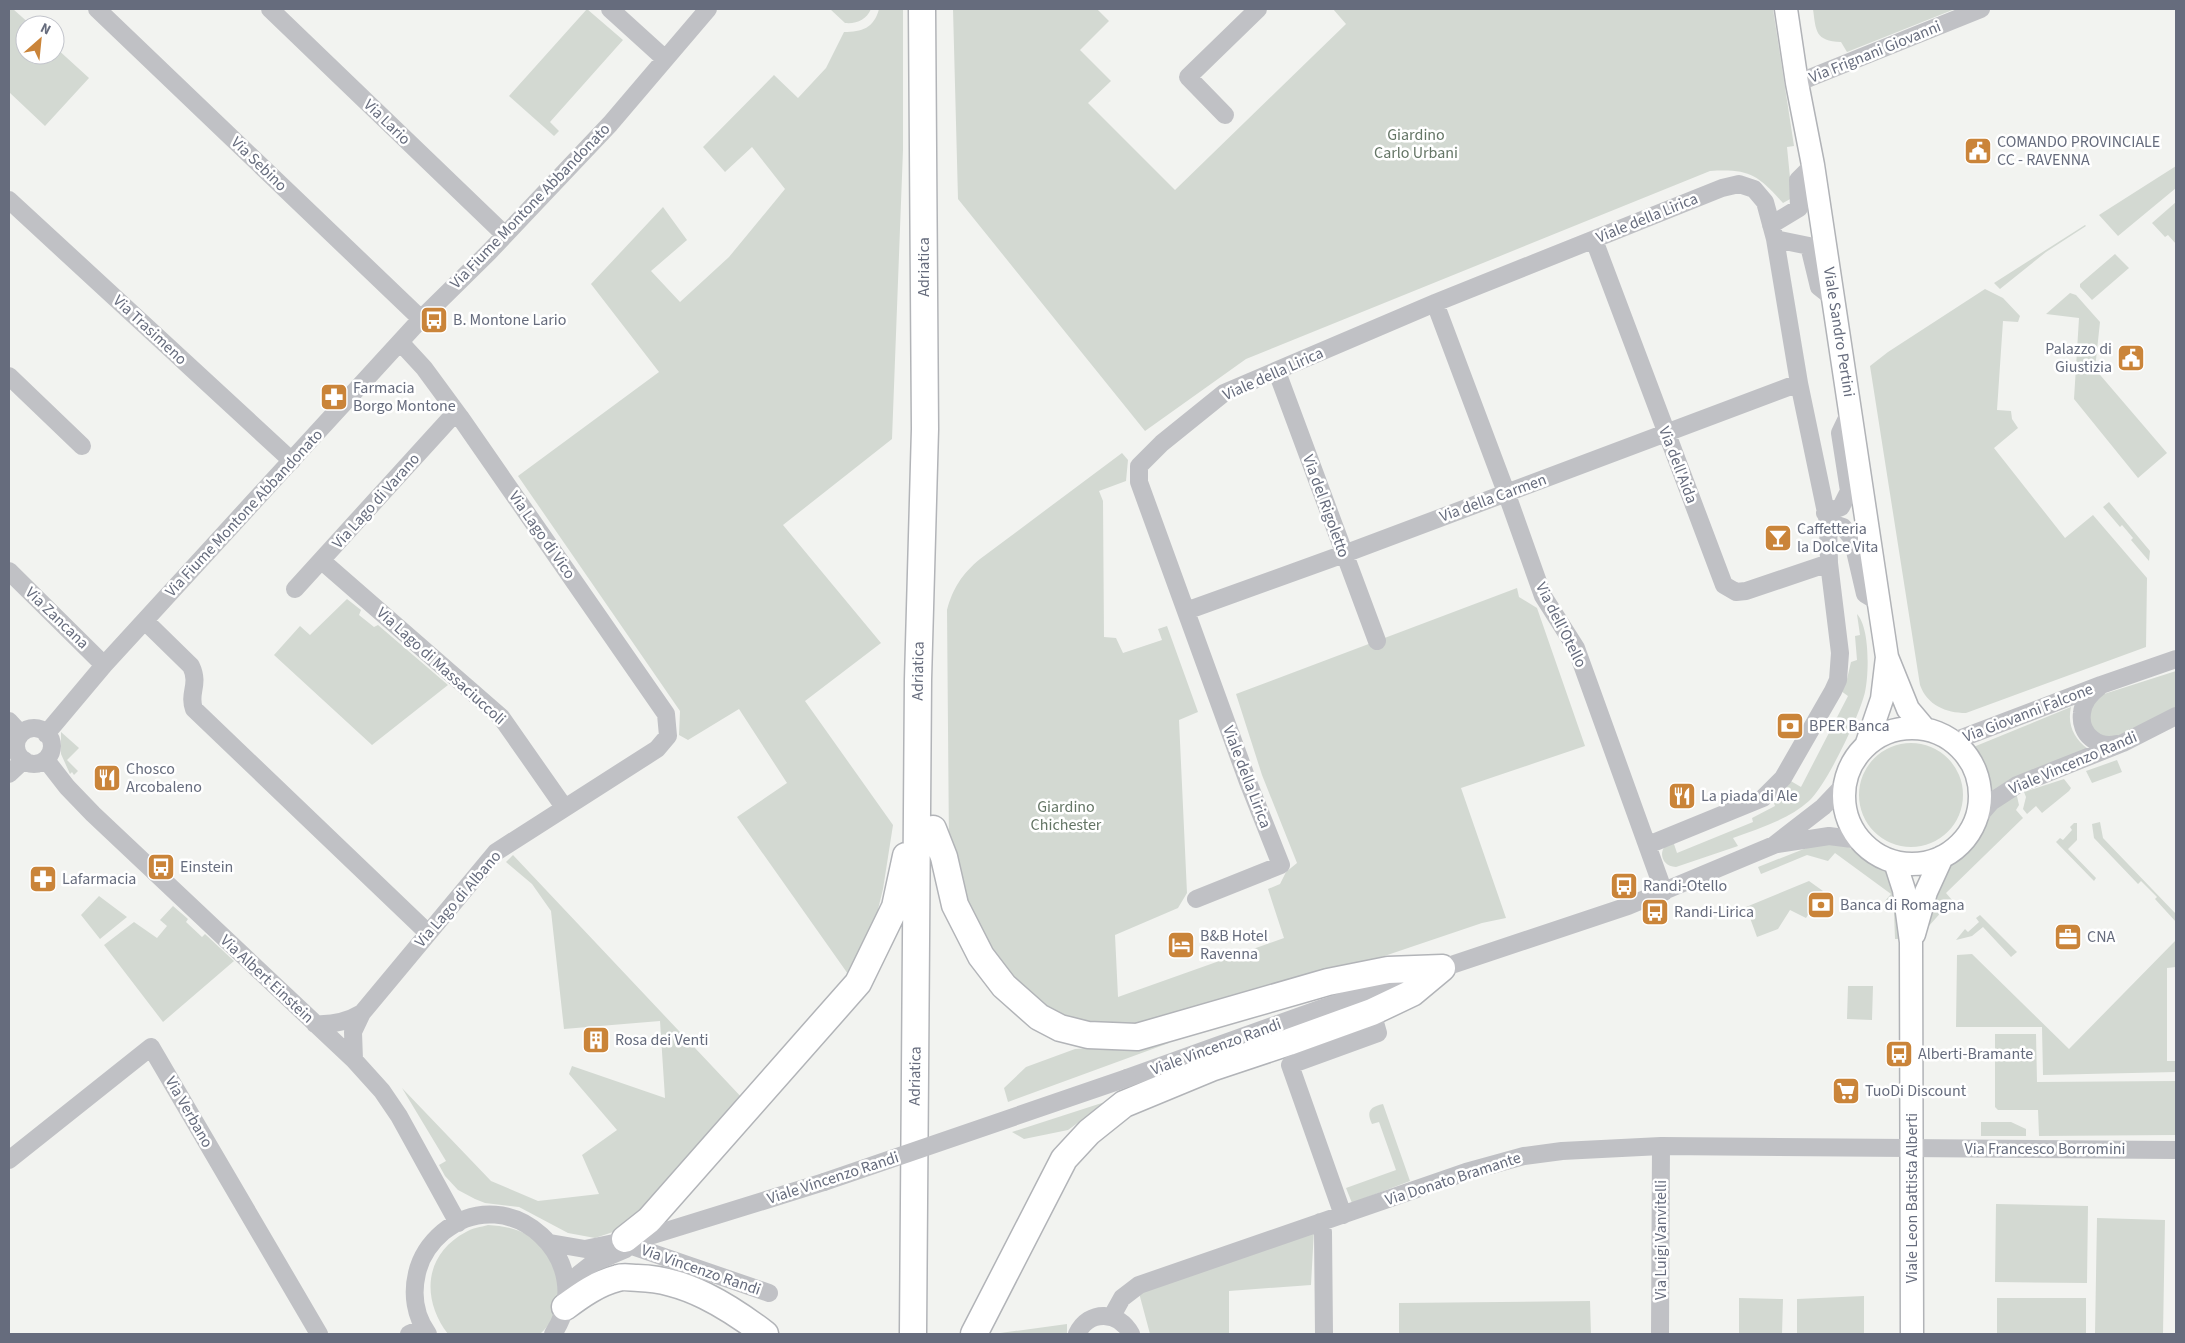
<svg xmlns="http://www.w3.org/2000/svg" width="2185" height="1343" font-family="'Source Sans 3',sans-serif">
<rect width="100%" height="100%" fill="#f2f3f0"/>
<path fill="#d3d9d2" d="M9 9H13L31 25H25V55H55V47L89 78 45 126 9 92Z
M587 9 623 40 550 122 559 131 554 136 509 96Z
M830 9H871C866 20 857 24 845 23Z
M879 9H903V150L892 439 783 525 881 643 805 701 893 825 883 889 873 930 848 974 737 817 787 783 739 709 688 740 679 735 680 711 518 476 659 372 591 284 663 207 687 240 651 271 680 302 729 257 785 189 752 147 725 172 703 147 774 75 798 98 826 68 844 32C862 32 874 28 879 9Z
M953 9H1097L1109 21 1080 50 1111 81 1088 103 1175 190 1346 24 1333 9H1773L1794 146 1787 147 1792 198 1783 203C1757 174 1749 169 1710 171L1246 359 1145 431 958 199Z
M1813 9H1955L1847 52 1841 42C1815 41 1816 31 1813 9Z
M2176 166V188L2118 236 2099 215Z
M2176 202V244L2168 235 2165 237 2152 223Z
M2085 225 2086 226 2046 252 2000 289 1994 283Z
M2115 254 2129 268 2092 300 2080 287V284Z
M1985 289 2003 298 2020 316 2018 322 2003 321 1997 410 2011 411 2012 419 2018 428 1994 448 2065 538 2093 515 2147 578 2146 647 1966 713C1946 713 1927 705 1920 685L1870 366 1888 352Z
M2070 293 2076 295 2100 322 2095 369 2167 453 2138 478 2074 399 2079 318 2046 314Z
M1122 453 1128 460 1126 481 1099 491 1103 501 1104 637 1116 638 1123 653 1162 640 1158 629 1167 626 1198 712 1179 720 1187 893 1178 908 1115 935 1118 997 1284 938 1268 889 1280 884 1286 872 1297 863 1262 775 1236 694 1517 588 1519 597 1537 608 1585 746 1461 788 1506 918 1482 923 1340 971 1137 1031 1092 1027 1050 1012 1018 987 985 949 960 900 949 846 947 610C953 588 962 574 980 559Z
M2109 502 2150 551 2149 561 2131 540 2133 538 2122 525 2120 527 2103 507Z
M347 599 361 610 359 615 374 627 378 625 448 685 372 745 274 655 300 626 310 635Z
M1857 614C1870 628 1869 674 1865 692 1860 715 1826 786 1809 801 1788 820 1759 828 1733 838L1738 846 1676 867C1659 866 1657 846 1673 841L1677 853 1753 822 1752 818 1775 806 1773 800 1789 780 1801 787 1848 696 1841 691 1847 679 1851 662 1857 660 1855 636 1860 635Z
M2176 671V709L2115 739C2110 738 2103 737 2099 735 2088 728 2087 710 2094 701 2097 698 2101 696 2104 694Z
M2071 707C2067 725 2074 738 2088 749L1987 796 1982 768 1971 748Z
M61 732 79 748 67 760 78 771 74 775 72 772 70 774 61 754Z
M1859 795a52 52 0 1 1 104 0a52 52 0 1 1-104 0Z
M2117 760 2122 772 2092 783 2086 771Z
M2064 779 2071 788 2069 791 2042 813 2036 806 2027 814 2023 809 2026 797 2024 792Z
M2016 792 2019 805 2016 810 2023 818 1946 893 1952 900 1928 927V914L1950 862 1968 850 1990 811Z
M2100 822 2103 838 2176 914V922L2155 899 2157 897 2141 881 2138 884 2094 838 2092 824Z
M2074 823H2077V840L2068 849 2096 878 2094 881 2056 842 2060 838 2063 840 2072 830 2070 827Z
M1819 843 1848 847 1887 869 1893 879 1901 939H1895L1894 912 1884 902 1891 894 1835 853 1828 861 1807 855 1761 874 1758 867Z
M513 855 745 1101 654 1204 616 1231 595 1238 568 1233 519 1207 485 1203 475 1199 458 1190 445 1176 439 1165 446 1161 402 1088 491 1181 538 1201 599 1194 582 1155 617 1130 569 1074 572 1066 665 1098 660 1021 564 1029 551 911 532 884 506 862Z
M1809 881 1823 891 1806 918 1790 910 1778 929 1757 937 1746 907Z
M99 896 127 917 100 939 81 915Z
M173 906 188 919 186 922 202 937 205 934 234 961 163 1022 104 945 134 922 157 938 167 926 160 920Z
M1980 915 2017 952 2011 957 1983 927 1972 936 1956 940 1965 929 1968 932 1979 922 1976 918Z
M2176 940V967L2167 968V1061H2176V1072L2043 1075 2042 1027H1956L1957 955 1972 954 2069 1049Z
M1848 986H1873L1872 1020 1847 1019Z
M1995 1034H2036L2037 1082 2175 1081V1135L2039 1136 2038 1110H1998L1995 1107Z
M1169 1043 1008 1102 1004 1088 1026 1067 1075 1049Z
M1108 1101 1068 1130 1024 1139 1012 1132Z
M1383 1104 1410 1181 1352 1203 1346 1188 1396 1170 1379 1122 1372 1124C1366 1111 1370 1107 1383 1104Z
M1981 1122H2011L2026 1129V1136H1981Z
M1996 1204 2088 1206 2087 1283 1995 1282Z
M2097 1218 2165 1220 2163 1334H2095Z
M488 1225C503 1226 516 1228 529 1236 561 1255 570 1309 540 1334H448C421 1299 424 1254 466 1232 472 1228 481 1227 488 1225Z
M1314 1230 1311 1285 1229 1291V1334H1150L1139 1293Z
M1864 1296V1334H1797V1299Z
M1739 1298 1783 1299 1782 1334H1739Z
M1997 1298H2086V1334H1997Z
M1590 1301 1591 1334H1399V1303Z
M1067 1324V1334H993Z"/>
<g fill="none" stroke-linecap="round" stroke-linejoin="round">
<g stroke="#b1b3b7" stroke-width="25">
<path id="major" d="M1786 9 1797 83 1813 165 1887 657 1882 699 1867 743
M1887 657 1908 709 1924 728
M1844 796a68 68 0 1 1 136 0a68 68 0 1 1-136 0Z
M1895 862 1904 890 1911 942 1912 1334
M1914 934 1926 892 1942 857"/>
</g>
<g stroke="#b2b4b8" stroke-width="29">
<path id="highway" d="M933 829 944 857 955 905 981 956 1004 986 1039 1017 1060 1028 1088 1035 1137 1037 1328 982 1388 970 1442 968
M625 1239 649 1220 858 983 895 907 906 856
M565 1307C581 1295 598 1283 618 1278 624 1276 632 1278 638 1278 685 1279 728 1306 765 1334
M913 1334 918 680 925 429 922 9
M974 1334 1064 1159 1089 1132 1124 1104 1211 1068 1289 1042 1372 1012 1412 993 1442 968"/>
</g>
<path stroke="#c0c1c5" stroke-width="18" d="M97 9 421 319
M270 9 505 235
M610 9 664 58
M1797 83 1981 9
M1225 115 1188 77 1258 9
M9 200 292 461
M1771 225 1799 208 1798 180 1813 165
M1775 239 1809 246 1819 287 1833 298
M1594 240 1724 585 1736 592 1746 591 1829 563
M1435 303 1506 492 1543 596 1576 648 1664 892
M1277 372 1377 641
M9 376 82 446
M1825 513 1841 507 1849 491 1840 433 1851 410
M1828 522 1843 527 1852 538 1865 594 1880 603
M322 561 501 717 564 807
M9 571 104 665
M295 589 456 412
M1186 611 1344 554 1799 383
M145 621 191 666C200 685 188 693 194 709L428 933
M2099 687C2091 693 2083 702 2082 713 2079 734 2098 749 2117 744
M9 721 21 734
M16 746a18 18 0 1 1 36 0a18 18 0 1 1-36 0Z
M46 734 104 665 421 319 489 252 610 124 708 9
M1954 741 2101 685 2176 659
M46 760 67 787 93 814 354 1060 382 1091 399 1116 458 1223
M9 774 24 760
M1977 818 1991 802 2017 785 2123 743 2176 716
M1777 844 1829 836 1860 840
M1196 899 1281 865 1248 782 1139 482V466L1162 443 1224 393 1435 303 1722 188 1739 184 1754 189 1765 202 1775 239 1799 383 1828 522 1829 563 1840 653 1838 680 1833 691 1783 778 1763 798 1648 845
M315 1024C333 1025 347 1022 362 1013
M354 1060 353 1032 362 1013 496 852 657 749 668 736 666 714 460 417 424 368 400 342
M1127 1078 1320 1009 1628 906 1774 845 1823 807 1844 785
M9 1160 151 1047 319 1334
M1343 1215 1290 1065 1378 1033 1372 1012
M1320 1222 1323 1232 1324 1334
M550 1243 585 1249 653 1235 824 1182
M632 1246 769 1293
M567 1287 579 1274 593 1263 626 1249
M1112 1316 1122 1298 1139 1285 1466 1172 1524 1156 1562 1151 1661 1146 2176 1150
M409 1334 423 1328
M428 1334C415 1316 412 1294 417 1273 421 1256 430 1243 443 1232 510 1177 601 1262 553 1334
M1077 1334C1089 1309 1119 1311 1131 1334
M1660 1334 1661 1146"/>
<use href="#major" stroke="#fff" stroke-width="22"/>
<use href="#highway" stroke="#fff" stroke-width="26"/>
<path stroke="#c0c1c5" stroke-width="18" d="M824 1182 1127 1078"/>
</g>
<defs>
<g id="civic-square" transform="scale(1.4375)"><rect x="-9" y="-9" width="18" height="18" rx="4" fill="#ca8439" stroke="#fff"/><path d="M-.6-6.5H3V-4.5H.6V-3L4-1V1h2V6H-6V1h2V-1L-.6-3ZM-1.2 2.5V6h2.4V2.5Z" fill="#fff"/></g>
<g id="bus-square" transform="scale(1.4375)"><rect x="-9" y="-9" width="18" height="18" rx="4" fill="#ca8439" stroke="#fff"/><path d="M-5-6H5V4H4V6H2V4H-2V6H-4V4H-5ZM-3.5-4V0h7V-4ZM-3.5 1.2v1.5H-2V1.2ZM2 1.2v1.5H3.5V1.2Z" fill="#fff"/></g>
<g id="pharmacy-square" transform="scale(1.4375)"><rect x="-9" y="-9" width="18" height="18" rx="4" fill="#ca8439" stroke="#fff"/><path d="M-2-6h4v4h4v4h-4v4h-4v-4h-4v-4h4Z" fill="#fff"/></g>
<g id="bar-square" transform="scale(1.4375)"><rect x="-9" y="-9" width="18" height="18" rx="4" fill="#ca8439" stroke="#fff"/><path d="M-6-5H6L.8 .8V4.5H3.5V6h-7V4.5H-.8V.8Z" fill="#fff"/></g>
<g id="bank-square" transform="scale(1.4375)"><rect x="-9" y="-9" width="18" height="18" rx="4" fill="#ca8439" stroke="#fff"/><path d="M-6-4H6V4H-6ZM0-2.3a2.3 2.3 0 1 0 0 4.6a2.3 2.3 0 1 0 0-4.6Z" fill="#fff"/></g>
<g id="restaurant-square" transform="scale(1.4375)"><rect x="-9" y="-9" width="18" height="18" rx="4" fill="#ca8439" stroke="#fff"/><path d="M-5-6h1v4h1v-4h1v4h1v-4h1v5L-1.5 .5V6h-2V.5L-5-1ZM5-6V6H3V1.5H1.5Q1.5-4 5-6Z" fill="#fff"/></g>
<g id="office-square" transform="scale(1.4375)"><rect x="-9" y="-9" width="18" height="18" rx="4" fill="#ca8439" stroke="#fff"/><path d="M-6-3h4V-5.5h4V-3h4V5H-6ZM-1-4.5V-3h2v-1.5ZM-6 0V1H6V0Z" fill="#fff"/></g>
<g id="hotel-square" transform="scale(1.4375)"><rect x="-9" y="-9" width="18" height="18" rx="4" fill="#ca8439" stroke="#fff"/><path d="M-6-4.5h1.5V1H6V5H4.5V3h-9V5H-6ZM-4 0a1.8 1.8 0 1 1 3.6 0ZM.5 0V-2.5h3Q6-2.5 6 0Z" fill="#fff"/></g>
<g id="building-square" transform="scale(1.4375)"><rect x="-9" y="-9" width="18" height="18" rx="4" fill="#ca8439" stroke="#fff"/><path d="M-4-6H4V6H1V3H-1V6H-4ZM-2.5-4.3h1.7v1.8h-1.7ZM.8-4.3h1.7v1.8H.8ZM-2.5-1h1.7V.8h-1.7ZM.8-1h1.7V.8H.8Z" fill="#fff"/></g>
<g id="supermarket-square" transform="scale(1.4375)"><rect x="-9" y="-9" width="18" height="18" rx="4" fill="#ca8439" stroke="#fff"/><path d="M-6-5.5h2.5l.6 2H6L4.5 2H-2.5L-4.4-4H-6ZM-1.5 3.2a1.3 1.3 0 1 0 .1 0ZM3 3.2a1.3 1.3 0 1 0 .1 0Z" fill="#fff"/></g>
</defs>
<g fill-rule="evenodd">
<use href="#civic-square" x="1978" y="151"/>
<use href="#bus-square" x="434" y="320"/>
<use href="#civic-square" x="2131" y="358"/>
<use href="#pharmacy-square" x="334" y="397"/>
<use href="#bar-square" x="1778" y="538"/>
<use href="#bank-square" x="1790" y="726"/>
<use href="#restaurant-square" x="107" y="778"/>
<use href="#restaurant-square" x="1682" y="796"/>
<use href="#bus-square" x="161" y="867"/>
<use href="#pharmacy-square" x="43" y="879"/>
<use href="#bus-square" x="1624" y="886"/>
<use href="#bank-square" x="1821" y="905"/>
<use href="#bus-square" x="1655" y="912"/>
<use href="#office-square" x="2068" y="937"/>
<use href="#hotel-square" x="1181" y="945"/>
<use href="#building-square" x="596" y="1040"/>
<use href="#bus-square" x="1899" y="1054"/>
<use href="#supermarket-square" x="1846" y="1091"/>
</g>
<g text-anchor="middle" dominant-baseline="central" stroke-width="5" stroke-linejoin="round" paint-order="stroke">
<g font-size="16" fill="#666c7d" stroke="#fff">
<text transform="translate(1875 52) rotate(-22)">Via Frignani Giovanni</text>
<text transform="translate(387 122) rotate(44)">Via Lario</text>
<text transform="translate(259 164) rotate(44)">Via Sebino</text>
<text transform="translate(530 206) rotate(-46)">Via Fiume Montone Abbandonato</text>
<text transform="translate(1647 218) rotate(-22)">Viale della Lirica</text>
<text transform="translate(924 267) rotate(-90)">Adriatica</text>
<text transform="translate(150 330) rotate(43)">Via Trasimeno</text>
<text transform="translate(1839 332) rotate(81)">Viale Sandro Pertini</text>
<text transform="translate(1273 374) rotate(-24)">Viale della Lirica</text>
<text transform="translate(1678 465) rotate(69)">Via dell'Aida</text>
<text transform="translate(1493 498) rotate(-20)">Via della Carmen</text>
<text transform="translate(376 501) rotate(-48)">Via Lago di Varano</text>
<text transform="translate(1326 506) rotate(70)">Via del Rigoletto</text>
<text transform="translate(244 513) rotate(-47)">Via Fiume Montone Abbandonato</text>
<text transform="translate(542 535) rotate(55)">Via Lago di Vico</text>
<text transform="translate(57 618) rotate(44)">Via Zancana</text>
<text transform="translate(1561 625) rotate(63)">Via dell'Otello</text>
<text transform="translate(441 666) rotate(42)">Via Lago di Massaciuccoli</text>
<text transform="translate(918 671) rotate(-89)">Adriatica</text>
<text transform="translate(2028 713) rotate(-21)">Via Giovanni Falcone</text>
<text transform="translate(2073 763) rotate(-23)">Viale Vincenzo Randi</text>
<text transform="translate(1247 777) rotate(69)">Viale della Lirica</text>
<text transform="translate(458 899) rotate(-49)">Via Lago di Albano</text>
<text transform="translate(267 979) rotate(43)">Via Albert Einstein</text>
<text transform="translate(1216 1047) rotate(-20)">Viale Vincenzo Randi</text>
<text transform="translate(915 1076) rotate(-89)">Adriatica</text>
<text transform="translate(189 1112) rotate(60)">Via Verbano</text>
<text x="2045" y="1149">Via Francesco Borromini</text>
<text transform="translate(833 1178) rotate(-18)">Viale Vincenzo Randi</text>
<text transform="translate(1453 1179) rotate(-18)">Via Donato Bramante</text>
<text transform="translate(1912 1198) rotate(-90)">Viale Leon Battista Alberti</text>
<text transform="translate(1661 1240) rotate(-90)">Via Luigi Vanvitelli</text>
<text transform="translate(701 1270) rotate(19)">Via Vincenzo Randi</text>
</g>
<g font-size="16" fill="#647565" stroke="#fff">
<text x="1416" y="135">Giardino<tspan x="1416" dy="18">Carlo Urbani</tspan></text>
<text x="1066" y="807">Giardino<tspan x="1066" dy="18">Chichester</tspan></text>
</g>
<g font-size="16" fill="#666c7d" stroke="#fff" text-anchor="start">
<text x="1997" y="142">COMANDO PROVINCIALE<tspan x="1997" dy="18">CC - RAVENNA</tspan></text>
<text x="453" y="320">B. Montone Lario</text>
<text x="2112" y="349" text-anchor="end">Palazzo di<tspan x="2112" dy="18">Giustizia</tspan></text>
<text x="353" y="388">Farmacia<tspan x="353" dy="18">Borgo Montone</tspan></text>
<text x="1797" y="529">Caffetteria<tspan x="1797" dy="18">la Dolce Vita</tspan></text>
<text x="1809" y="726">BPER Banca</text>
<text x="126" y="769">Chosco<tspan x="126" dy="18">Arcobaleno</tspan></text>
<text x="1701" y="796">La piada di Ale</text>
<text x="180" y="867">Einstein</text>
<text x="62" y="879">Lafarmacia</text>
<text x="1643" y="886">Randi-Otello</text>
<text x="1840" y="905">Banca di Romagna</text>
<text x="1674" y="912">Randi-Lirica</text>
<text x="1200" y="936">B&amp;B Hotel<tspan x="1200" dy="18">Ravenna</tspan></text>
<text x="2087" y="937">CNA</text>
<text x="615" y="1040">Rosa dei Venti</text>
<text x="1918" y="1054">Alberti-Bramante</text>
<text x="1865" y="1091">TuoDi Discount</text>
</g>
</g>
<rect width="2185" height="1343" fill="none" stroke="#666c7d" stroke-width="20"/>
<g transform="translate(40 40) rotate(27)"><circle r="24" fill="#ffffff" stroke="#c2c4cb"/>
<path d="M0-4L9 19L0 12L-9 19Z" fill="#ca8439"/>
<text y="-8" font-size="14" font-weight="bold" text-anchor="middle" fill="#666c7d">N</text>
</g>
</svg>
